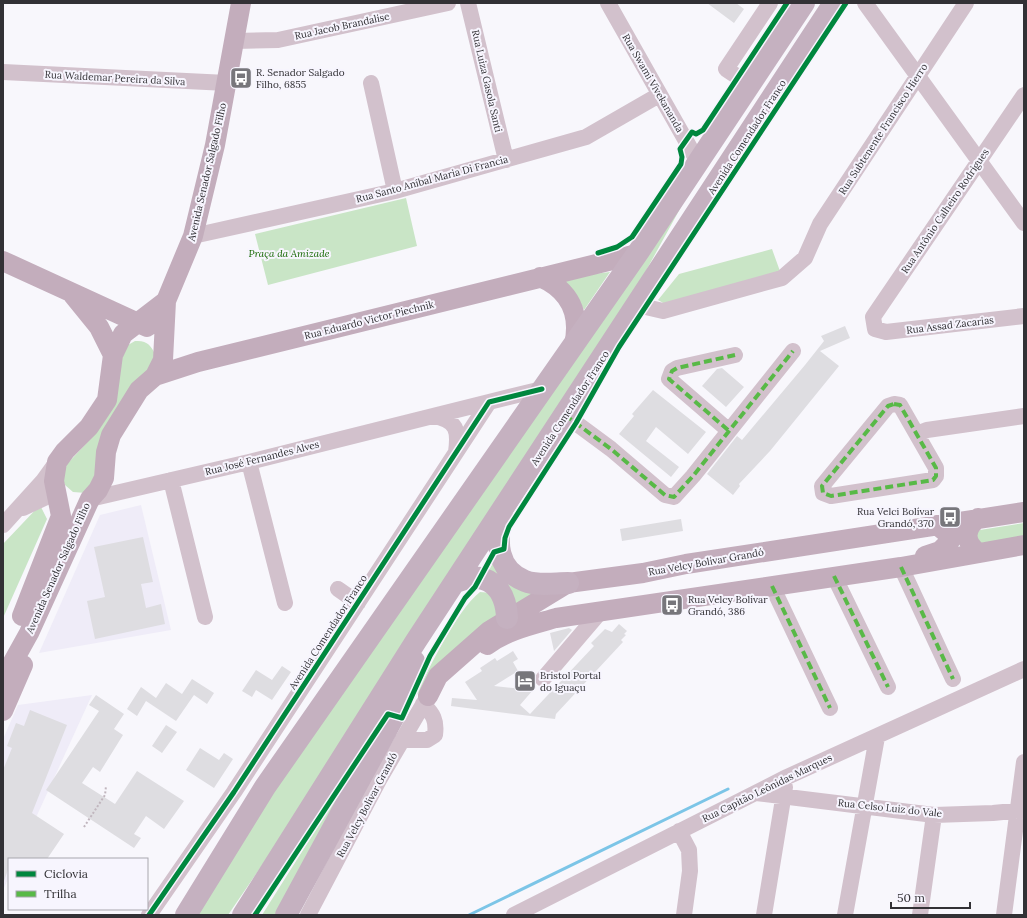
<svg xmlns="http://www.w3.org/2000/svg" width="1027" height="918" font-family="Lora,serif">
<rect width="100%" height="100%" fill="#f8f7fc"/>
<path fill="#efecf8" d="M141 505 171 630 39 653 100 515Z
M92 695 17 859H9V877L3 890V739L18 705Z"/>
<path fill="#c9e5c6" d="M698 176 631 298 353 732 228 915H194L269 791Z
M406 198 417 246 268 285 255 234Z
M772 249 781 274 665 304 658 300 679 274Z
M610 272 584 310 580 302 562 282 569 277Z
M135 341C147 340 151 345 156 356L86 493 73 492 65 485 62 478 67 464 97 432 122 358 128 345Z
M40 505 47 519 3 618V544Z
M1024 523V536L983 543H980L976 534 980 530Z
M497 556 542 589 513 612 486 575Z
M480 592 492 593 498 614 457 648 414 698C429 669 456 611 480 592Z
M394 693H398L390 713 284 911 281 915H262L368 747 363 743Z"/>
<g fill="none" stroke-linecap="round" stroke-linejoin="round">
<path stroke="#7cc5e7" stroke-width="3" d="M469 915 728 789"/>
</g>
<path fill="#dedde1" d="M707 3H736L744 9 734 23Z
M845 326 850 338 820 351 839 366 770 451 739 484 740 486 733 495 707 474 737 436 742 440 805 365 824 341 821 336Z
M722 368 744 387 726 407 702 386 717 369Z
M653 390 706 432 688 454 656 427 646 441 679 467 671 477 619 434 634 416 632 414Z
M681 519 683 531 622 541 620 529Z
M143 537 153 582 141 584 146 608 161 604 165 624 95 639 87 601 105 597 94 547Z
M619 624 627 631 624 634 626 635 621 640 623 642 556 714 555 719 451 706 452 698 477 700 465 682 482 671 480 668 495 658 497 661 513 651 518 659 513 662 518 671 494 686 533 690 520 705 530 714 594 646 591 643 605 629 612 632Z
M569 628 572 630 554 651 550 633Z
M282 666 291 672 272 700 256 690 252 697 242 691 256 670 272 680Z
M192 679 214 693 207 704 194 695 176 721 146 701 137 716 127 709 141 687 156 698 166 683 182 694Z
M96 695 124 714 114 729 123 735 100 772 93 767 82 783 115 804 137 771 184 801 164 829 146 816 134 834 141 838 134 848 46 790 99 711 89 705Z
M30 710 67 725 32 813 64 834 47 859H9V867L4 881 3 770 12 748 7 746 16 723 24 726Z
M166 725 177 732 162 753 152 746Z
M200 748 219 760 224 753 233 759 214 788 186 770Z"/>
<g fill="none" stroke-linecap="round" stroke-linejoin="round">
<path stroke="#c1b6be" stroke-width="2" stroke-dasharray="2 2" stroke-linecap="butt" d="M84 827 105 795 106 786"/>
<path stroke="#d2c1cc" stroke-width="16" d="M468 3 506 160
M608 3 698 162
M865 3 1024 223
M234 41 278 40 448 3
M3 72 227 83
M371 83 395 191
M750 85 726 69 770 3
M1024 95 873 317 875 329 886 332 1024 316
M193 236 395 191 586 137 659 95
M637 305 663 311 782 278 805 258 820 224 966 3
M894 404 900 405 936 468V476L933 480 831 496 823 493 822 486 888 406Z
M565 415 611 449 665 495 674 497 693 476 793 351
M434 416C457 421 459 430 456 452
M728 430 669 379 672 371 677 368 735 355
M917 434 927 430 1024 416
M249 462 285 603
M171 480 205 617
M90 499 249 462 489 402
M23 508 57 492
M3 525 43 481 56 463
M901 567 953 679
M834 576 888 687
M772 586 830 708
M338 589 358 603
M543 679 601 611
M402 740H427L435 735C437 720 433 714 423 704
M756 793 934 815 993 813 1024 810
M679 831 689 850 690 871 684 915
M149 915 234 792 489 402 542 389
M308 915 379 780 428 696
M514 915 787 777 1024 669
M764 915 785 787
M845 915 877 737
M920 915 934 815
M1004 915 1024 762"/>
<path stroke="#c3adbc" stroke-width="20" d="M3 261 147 327
M540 277C570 290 581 314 574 345
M73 295 99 327 113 355
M155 376 198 362 637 254
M978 553C964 541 964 530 978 518
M925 556 940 551 950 541 948 534 937 525
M22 616 61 516 54 481 57 462 65 451 89 427 107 400 113 355 123 334 166 301
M487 645C508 630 532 625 556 618L901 567 1024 545
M3 680 29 633 90 499 98 490 104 478 106 452 111 435 139 390 155 376 163 360 166 301 193 236 215 145 241 3
M428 696 438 676 489 631 568 583 643 573 686 564 1024 512
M3 711 23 665"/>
<path stroke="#c5b1c0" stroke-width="22" d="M502 515C496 541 496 570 525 581 538 586 555 583 568 583
M456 582C486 569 506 587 507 618
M186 915 265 787 637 254 804 3
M243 915 416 641 834 3
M286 915 394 716 414 661"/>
<path stroke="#58b947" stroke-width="4" stroke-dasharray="8 4" stroke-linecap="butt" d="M894 404 900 405 936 468V476L933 480 831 496 823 493 822 486 888 406Z
M565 415 611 449 665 495 674 497 693 476 793 351
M728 430 669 379 672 371 677 368 735 355
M901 567 953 679
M834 576 888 687
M772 586 830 708"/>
<g stroke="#f7f5fe" stroke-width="8">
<path id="cycleway" d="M598 253 617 247 632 237 681 164 682 157 680 149 692 132 696 134 703 130 787 3
M149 915 234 792 489 402 542 389
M255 915 388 714 402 718 430 656 465 598 475 587 494 552 504 549 505 538 509 527 576 423 619 347 846 3"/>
</g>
<use href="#cycleway" stroke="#00873e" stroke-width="5"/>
</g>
<defs>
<g id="bus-square" transform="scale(1.15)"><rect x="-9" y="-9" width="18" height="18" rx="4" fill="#77767b" stroke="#f7f5fe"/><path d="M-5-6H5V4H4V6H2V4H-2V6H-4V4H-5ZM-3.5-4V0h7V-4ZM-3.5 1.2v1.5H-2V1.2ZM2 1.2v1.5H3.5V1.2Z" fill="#fff"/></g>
<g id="hotel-square" transform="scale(1.15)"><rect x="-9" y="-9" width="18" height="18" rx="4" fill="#77767b" stroke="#f7f5fe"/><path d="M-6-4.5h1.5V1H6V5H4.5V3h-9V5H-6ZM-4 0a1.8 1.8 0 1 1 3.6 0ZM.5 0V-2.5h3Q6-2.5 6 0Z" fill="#fff"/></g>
</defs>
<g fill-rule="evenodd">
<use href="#bus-square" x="241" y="78"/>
<use href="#bus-square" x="950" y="517"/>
<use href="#bus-square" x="672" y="605"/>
<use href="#hotel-square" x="525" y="681"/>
</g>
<g text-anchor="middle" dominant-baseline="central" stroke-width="4" stroke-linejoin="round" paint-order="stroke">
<g font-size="10" fill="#323135" stroke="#f7f5fe">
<text transform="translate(342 26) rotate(-12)">Rua Jacob Brandalise</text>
<text transform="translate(115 78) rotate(3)">Rua Waldemar Pereira da Silva</text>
<text transform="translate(487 81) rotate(77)">Rua Luiza Gasola Santi</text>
<text transform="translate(653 83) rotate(60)">Rua Swami Vivekananda</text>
<text transform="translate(883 129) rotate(-57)">Rua Subtenente Francisco Hierro</text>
<text transform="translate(747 137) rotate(-57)">Avenida Comendador Franco</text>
<text transform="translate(207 172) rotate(-77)">Avenida Senador Salgado Filho</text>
<text transform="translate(432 179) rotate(-15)">Rua Santo Aníbal Maria Di Francia</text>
<text transform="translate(945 211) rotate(-56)">Rua Antônio Calheiro Rodrigues</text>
<text transform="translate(369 320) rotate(-14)">Rua Eduardo Victor Piechnik</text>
<text transform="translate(950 325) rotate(-7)">Rua Assad Zacarias</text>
<text transform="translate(570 408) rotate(-57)">Avenida Comendador Franco</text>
<text transform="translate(262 458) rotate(-14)">Rua José Fernandes Alves</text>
<text transform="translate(706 562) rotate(-10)">Rua Velcy Bolivar Grandó</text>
<text transform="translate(58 568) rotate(-66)">Avenida Senador Salgado Filho</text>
<text transform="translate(328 632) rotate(-57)">Avenida Comendador Franco</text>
<text transform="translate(767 788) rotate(-26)">Rua Capitão Leônidas Marques</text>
<text transform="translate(367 805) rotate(-62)">Rua Velcy Bolivar Grandó</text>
<text transform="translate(890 808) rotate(6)">Rua Celso Luiz do Vale</text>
</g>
<g font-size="10" fill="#323135" stroke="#f7f5fe" text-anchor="start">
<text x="256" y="72">R. Senador Salgado<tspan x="256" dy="12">Filho, 6855</tspan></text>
<text x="934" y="511" text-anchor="end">Rua Velci Bolívar<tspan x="934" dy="12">Grandó, 370</tspan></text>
<text x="688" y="599">Rua Velcy Bolívar<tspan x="688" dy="12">Grandó, 386</tspan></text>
<text x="540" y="675">Bristol Portal<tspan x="540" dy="12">do Iguaçu</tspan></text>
</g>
<g font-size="10" font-style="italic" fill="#176904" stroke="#f7f5fe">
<text x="289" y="253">Praça da Amizade</text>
</g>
</g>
<rect width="1027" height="918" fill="none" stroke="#323135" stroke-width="8"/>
<rect x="8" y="858" width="140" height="52" fill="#f7f5fe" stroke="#a8a7ae"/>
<rect x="16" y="871" width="20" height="6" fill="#00873e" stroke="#a8a7ae"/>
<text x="44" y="878" font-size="12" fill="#323135">Ciclovia</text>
<rect x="16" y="891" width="20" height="6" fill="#58b947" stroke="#a8a7ae"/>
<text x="44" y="898" font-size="12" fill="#323135">Trilha</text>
<path d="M891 902v6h79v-6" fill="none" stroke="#323135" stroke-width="2"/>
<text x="897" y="902" font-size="12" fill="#323135" stroke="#f7f5fe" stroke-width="3" paint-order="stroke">50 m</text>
</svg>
